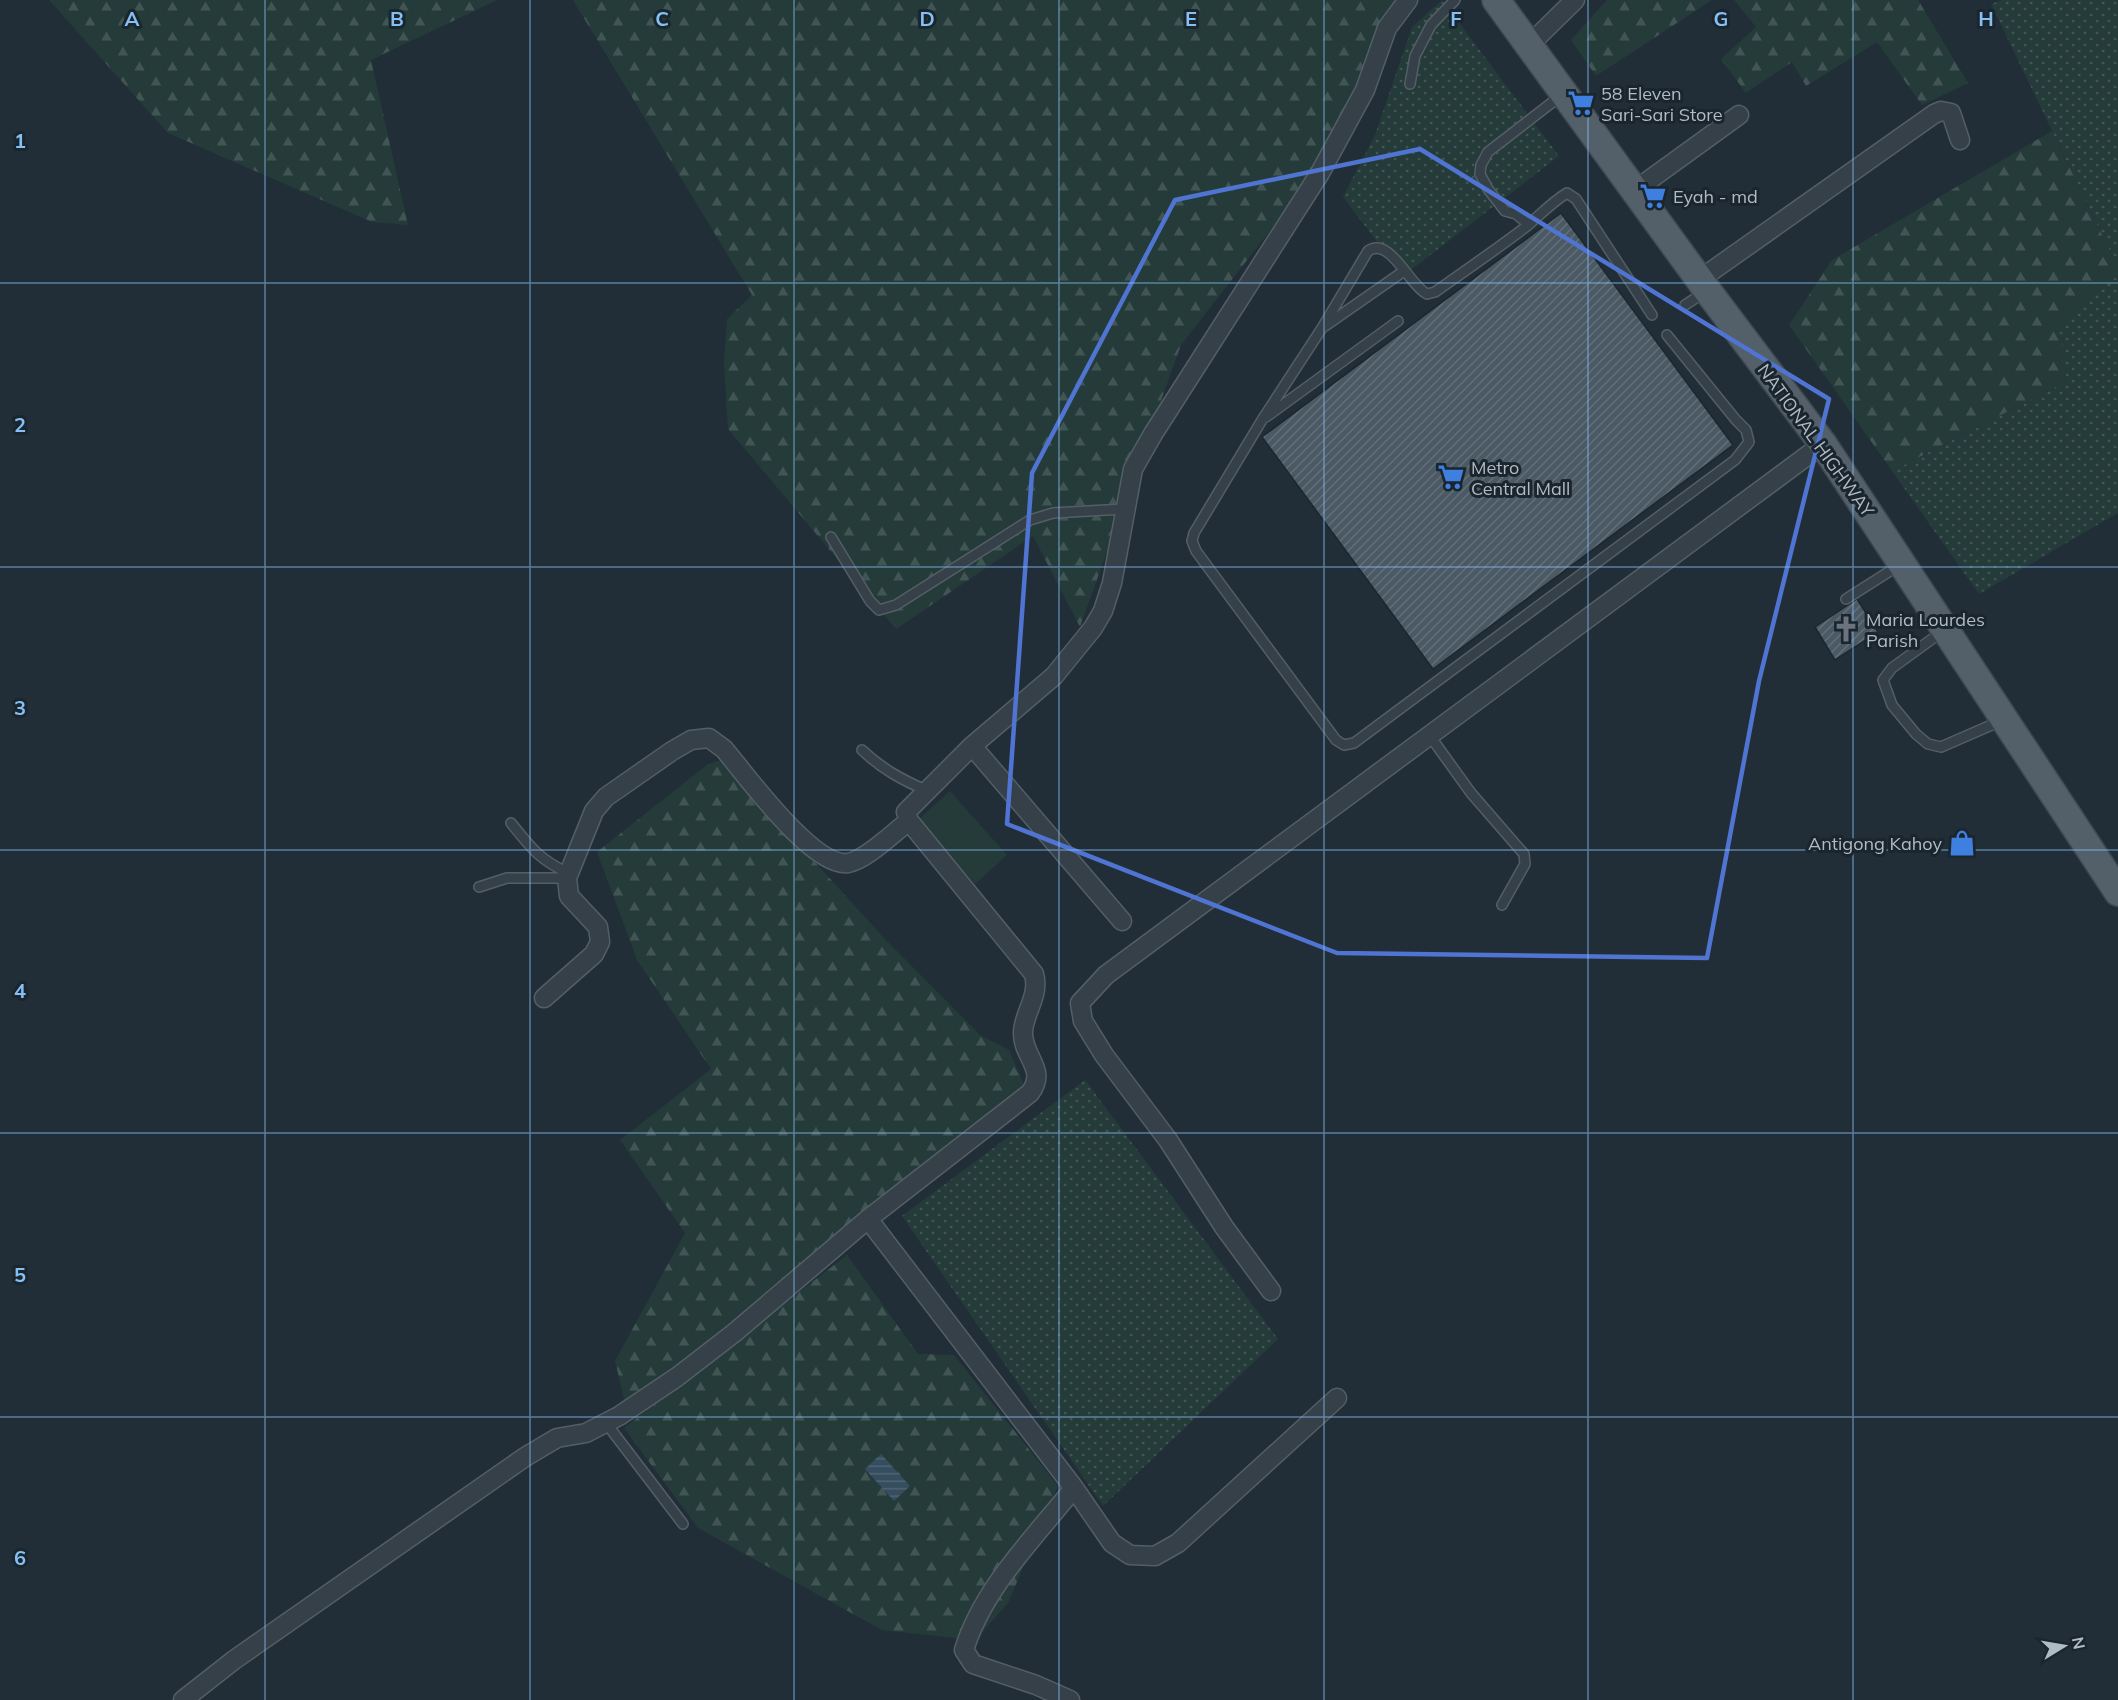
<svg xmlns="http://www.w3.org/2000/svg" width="2118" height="1700" font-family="Mulish,sans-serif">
<defs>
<pattern id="grass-dots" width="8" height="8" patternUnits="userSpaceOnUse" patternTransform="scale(1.5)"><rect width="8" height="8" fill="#243b39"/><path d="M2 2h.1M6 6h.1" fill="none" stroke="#415554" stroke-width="1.8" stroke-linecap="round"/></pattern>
<pattern id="forest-firs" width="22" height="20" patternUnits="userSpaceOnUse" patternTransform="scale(1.5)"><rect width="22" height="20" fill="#243b39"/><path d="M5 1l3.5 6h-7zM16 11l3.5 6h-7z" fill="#415554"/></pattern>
<pattern id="water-rules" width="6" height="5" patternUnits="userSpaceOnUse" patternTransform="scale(1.5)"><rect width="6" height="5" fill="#354d5f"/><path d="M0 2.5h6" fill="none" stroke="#506574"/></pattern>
<pattern id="building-hatch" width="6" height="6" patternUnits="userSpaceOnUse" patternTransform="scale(1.5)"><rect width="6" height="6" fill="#4a5964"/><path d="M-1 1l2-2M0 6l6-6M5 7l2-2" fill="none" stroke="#626f79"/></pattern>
</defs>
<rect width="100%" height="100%" fill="#212e38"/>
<path fill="url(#grass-dots)" d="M1442 0 1559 156 1403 276 1343 197 1375 135 1412 27Z
M2002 0H2118V268L1991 4Z
M2118 274V513L1979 594 1892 471 2067 381 2058 325Z
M1085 1080 1278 1339 1103 1506 902 1216Z"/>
<path fill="url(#forest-firs)" d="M49 0H497L371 60 408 225 372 222 168 133Z
M573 0H1409L1325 160 1181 345 1080 627 1033 536 896 629 728 429 724 363 727 319 752 295Z
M1607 0H1712L1596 76 1571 40Z
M1734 0H1918L1968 83 1922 105 1877 42 1806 86 1792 62 1746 93 1721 59 1756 27Z
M2052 131 2118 268V274L2059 325 2067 381 1892 471 1789 325 1832 260Z
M722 760 884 938 980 1035 1009 1050 1024 1085 729 1324 625 1403 615 1361 685 1233 620 1140 711 1069 637 960 597 852 708 764Z
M847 1255 918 1354 954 1355 1058 1486 1008 1603 975 1640 882 1630 698 1528 624 1428Z"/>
<path fill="#243b39" d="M950 791 1007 855 975 884 918 820Z"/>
<path fill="url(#water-rules)" d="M881 1454 910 1486 894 1501 865 1469Z"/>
<path fill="url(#building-hatch)" stroke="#1c272f" stroke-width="1.5" d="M1561 213 1733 445 1433 669 1262 437Z
M1857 599 1878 632 1835 660 1815 627Z"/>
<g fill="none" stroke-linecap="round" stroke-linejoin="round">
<g stroke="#535e66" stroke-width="12">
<path id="lane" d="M1410 84 1415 56 1431 25 1455 0
M1528 224 1516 214 1505 211 1488 189 1480 174 1481 165 1488 152 1563 94
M1685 305 1705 292
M1652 315 1576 199 1567 193C1552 202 1540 215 1527 226 1497 249 1466 270 1435 292L1427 294C1409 285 1390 236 1368 251L1322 328 1262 420 1194 533 1192 541 1196 551 1336 740 1344 745 1354 743 1735 460 1749 442 1746 430 1736 420 1667 335
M1325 326 1404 271
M1266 417 1398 321
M831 537 870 601 879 610 896 605 1030 520 1053 513 1124 509
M1846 599 1901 564
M1943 631 1892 668 1883 680 1892 705 1916 734 1928 744 1941 747 2003 720
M1430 736 1471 793 1524 854 1525 864 1502 905
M862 750C882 769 902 780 928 791
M511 823C531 848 539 859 568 873
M479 887 507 878H567
M606 1423 683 1524"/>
</g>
<g stroke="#535e66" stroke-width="21">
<path id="street" d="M1529 45 1575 0
M1634 191 1739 115
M1699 280 1934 114 1941 111 1951 113 1960 140
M972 746 1122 921
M544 998 594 954 600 942 598 927 569 896 567 878 594 811 606 797 672 751 691 740 709 738 724 749C746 775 813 868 848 863 866 860 894 832 909 821
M868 1219 1074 1488 1112 1543 1130 1555 1155 1556 1178 1543 1337 1398
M1271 1291 1224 1227 1168 1140 1104 1055 1083 1021 1080 1003 1106 975 1823 444
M183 1700 234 1660 525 1457 557 1438 586 1433 619 1416 677 1377 734 1333 868 1219 1030 1093C1048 1069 1022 1057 1023 1032 1024 1012 1040 996 1034 974L909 821 906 812 972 746 1054 676 1093 628 1103 611 1112 583 1133 469 1153 434 1320 173 1365 90 1387 28 1408 0
M1070 1700 1036 1685 973 1664 964 1650C983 1588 1034 1538 1074 1488"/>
</g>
<g stroke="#3e4952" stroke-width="30">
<path id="primary" d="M1496 0 1707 290 1823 444 2118 892"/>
</g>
<use href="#lane" stroke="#354049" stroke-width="9"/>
<use href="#street" stroke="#354049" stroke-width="18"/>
<use href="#primary" stroke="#535f69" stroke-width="27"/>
</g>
<path fill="none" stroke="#5074d1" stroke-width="4.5" stroke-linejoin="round" d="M1420 149 1829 399 1759 681 1707 958 1337 953 1007 824 1032 473 1175 200Z"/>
<path fill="none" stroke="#85c0f5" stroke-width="1.5" stroke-opacity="0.55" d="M265 0V1700M530 0V1700M794 0V1700M1059 0V1700M1324 0V1700M1588 0V1700M1853 0V1700M0 283H2118M0 567H2118M0 850H2118M0 1133H2118M0 1417H2118"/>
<defs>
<g id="supermarket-bare" transform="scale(2.07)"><path d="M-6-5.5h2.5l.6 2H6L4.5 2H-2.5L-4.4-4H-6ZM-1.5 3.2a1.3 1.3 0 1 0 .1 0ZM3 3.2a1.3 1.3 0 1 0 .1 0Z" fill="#3f7fe0" stroke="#1a252d" stroke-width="2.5" paint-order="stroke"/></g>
<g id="church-bare" transform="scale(2.07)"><path d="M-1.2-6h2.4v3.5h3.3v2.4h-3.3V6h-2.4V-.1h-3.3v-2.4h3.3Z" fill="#6b7280" stroke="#1a252d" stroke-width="2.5" paint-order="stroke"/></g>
<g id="shop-bare" transform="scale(2.07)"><path d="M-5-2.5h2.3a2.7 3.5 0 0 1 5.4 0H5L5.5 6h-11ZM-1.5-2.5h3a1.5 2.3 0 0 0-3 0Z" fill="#3f7fe0" stroke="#1a252d" stroke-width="2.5" paint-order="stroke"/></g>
</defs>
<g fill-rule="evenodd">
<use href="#supermarket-bare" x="1581" y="103"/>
<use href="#supermarket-bare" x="1653" y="196"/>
<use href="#supermarket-bare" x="1451" y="477"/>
<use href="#church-bare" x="1846" y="629"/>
<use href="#shop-bare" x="1962" y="843"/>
</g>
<g text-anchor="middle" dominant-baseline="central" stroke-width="6" stroke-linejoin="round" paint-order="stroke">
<g font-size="18" fill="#b0bbc5" stroke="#1a252d" text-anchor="start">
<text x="1601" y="93">58 Eleven<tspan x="1601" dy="21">Sari-Sari Store</tspan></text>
<text x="1673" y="196">Eyah - md</text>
<text x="1471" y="467">Metro<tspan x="1471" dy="21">Central Mall</tspan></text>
<text x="1866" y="619">Maria Lourdes<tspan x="1866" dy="21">Parish</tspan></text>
<text x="1942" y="843" text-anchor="end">Antigong Kahoy</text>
</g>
<g font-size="18" fill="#b0bbc5" stroke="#1a252d">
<text transform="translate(1816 440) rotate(54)">NATIONAL HIGHWAY</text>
</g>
</g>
<g font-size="20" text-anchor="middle" font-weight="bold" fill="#85c0f5" stroke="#1a252d" stroke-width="6" stroke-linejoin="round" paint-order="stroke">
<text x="132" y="26">A</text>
<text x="397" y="26">B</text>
<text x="662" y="26">C</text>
<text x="927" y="26">D</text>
<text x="1191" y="26">E</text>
<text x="1456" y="26">F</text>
<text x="1721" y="26">G</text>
<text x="1986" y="26">H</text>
<text x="20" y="148">1</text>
<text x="20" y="432">2</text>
<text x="20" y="715">3</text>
<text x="20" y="998">4</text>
<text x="20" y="1282">5</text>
<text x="20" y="1565">6</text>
</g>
<g transform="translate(2064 1646) rotate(79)" stroke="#1a252d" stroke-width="4.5" paint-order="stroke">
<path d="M0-4.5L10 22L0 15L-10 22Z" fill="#b0bbc5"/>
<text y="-9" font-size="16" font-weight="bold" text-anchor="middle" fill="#b0bbc5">N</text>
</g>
</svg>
